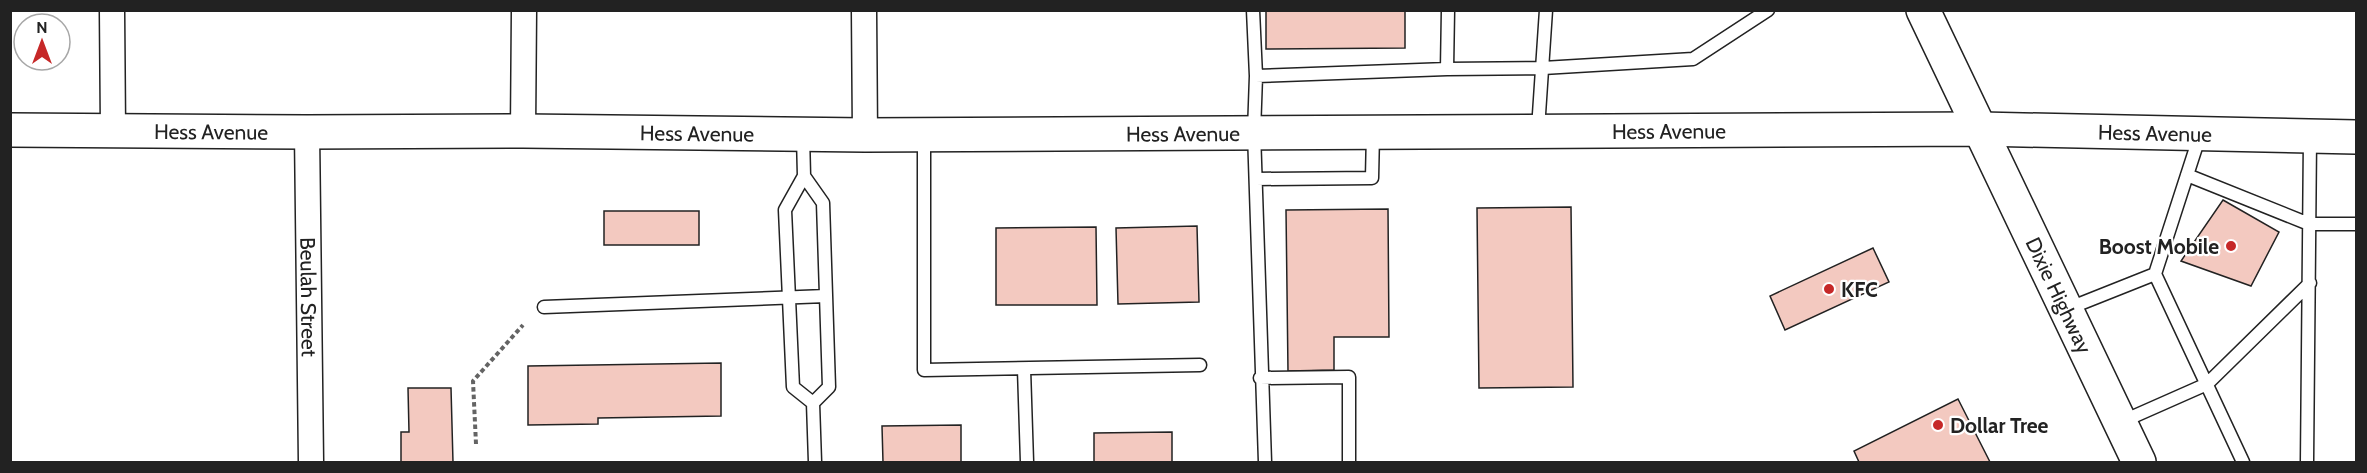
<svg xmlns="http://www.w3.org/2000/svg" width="2367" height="473" font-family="Cabin,sans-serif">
<rect width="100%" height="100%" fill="#fff"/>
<path fill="#f3c9c0" stroke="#222" stroke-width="1.5" d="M1266 10H1405V48L1266 49Z
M2223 200 2279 232 2251 286 2181 261Z
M1571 207 1573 387 1479 388 1477 208Z
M1388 209 1389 337H1334V370L1288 371 1286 210Z
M604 211H699V245H604Z
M1197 226 1199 302 1118 304 1116 228Z
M1096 227 1097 305H996V228Z
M1873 248 1889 282 1785 330 1770 296Z
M721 363V416L598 418V424L528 425V366Z
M408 388H451L453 462H401V432H409Z
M1958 399 1990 462H1859L1854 451Z
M961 425V462H883L882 426Z
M1172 432V462H1094V433Z"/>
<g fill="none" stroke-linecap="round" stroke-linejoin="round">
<g stroke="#222" stroke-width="15">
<path id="lane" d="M1253 10 1256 76
M1447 69 1448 10
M1538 129 1546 10
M803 136 804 176 785 210 793 387 813 403
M924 136V370L1200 365
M2187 175 2309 224H2356
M804 176 823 203 829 387 813 403 815 462
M1256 179 1372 178 1373 133
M2155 274 2243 462
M544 307 826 296
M2067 309 2155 274 2200 135
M1024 369 1027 462
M1260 378 1349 377V462
M2121 422 2207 384 2310 283
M1265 462 1254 132 1256 76 1447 69 1543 68 1693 59 1768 10
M2307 462 2310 138"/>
</g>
<g stroke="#222" stroke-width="27">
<g id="street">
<path d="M112 10 113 130"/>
<path d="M864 10 865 135"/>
<path d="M523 131 524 10"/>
<path id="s1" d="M307 132 311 462"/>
</g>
</g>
<g stroke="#222" stroke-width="36">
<g id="secondary">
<path id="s2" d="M1923 10 2139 462"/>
<path id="s3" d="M10 130 307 132 523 131 865 135 1981 129 2356 137"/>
</g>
</g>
<path stroke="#646464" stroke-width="4" stroke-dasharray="4.5 3" stroke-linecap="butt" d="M476 444 473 381 523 325"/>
<use href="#lane" stroke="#fff" stroke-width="12"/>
<use href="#street" stroke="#fff" stroke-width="24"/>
<use href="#secondary" stroke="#fff" stroke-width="33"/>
</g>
<g fill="#c62828" stroke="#fff" stroke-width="2">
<circle cx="2231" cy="246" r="6"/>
<circle cx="1829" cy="289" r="6"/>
<circle cx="1938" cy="425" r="6"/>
</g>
<g text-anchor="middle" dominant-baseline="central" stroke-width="4.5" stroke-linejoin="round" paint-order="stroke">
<g font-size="21" fill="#222" stroke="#fff">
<text stroke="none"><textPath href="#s3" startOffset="201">Hess Avenue</textPath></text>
<text stroke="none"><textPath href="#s3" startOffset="1659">Hess Avenue</textPath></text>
<text stroke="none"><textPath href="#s3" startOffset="1173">Hess Avenue</textPath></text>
<text stroke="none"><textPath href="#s3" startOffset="687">Hess Avenue</textPath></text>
<text stroke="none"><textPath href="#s3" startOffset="2145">Hess Avenue</textPath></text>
<text stroke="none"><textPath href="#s2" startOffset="316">Dixie Highway</textPath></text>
<text stroke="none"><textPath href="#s1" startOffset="165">Beulah Street</textPath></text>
</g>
<g font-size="21" font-weight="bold" fill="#222" stroke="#fff" text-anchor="start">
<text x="2219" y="246" text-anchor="end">Boost Mobile</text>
<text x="1841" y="289">KFC</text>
<text x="1950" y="425">Dollar Tree</text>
</g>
</g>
<rect width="2367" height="473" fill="none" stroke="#222222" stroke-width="24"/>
<g transform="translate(42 42)"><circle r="28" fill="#ffffff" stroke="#a7a7a7" stroke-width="1.5"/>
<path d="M0-4.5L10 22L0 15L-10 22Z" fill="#c62828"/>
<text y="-9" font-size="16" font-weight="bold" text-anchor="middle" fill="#222222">N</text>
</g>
</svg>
